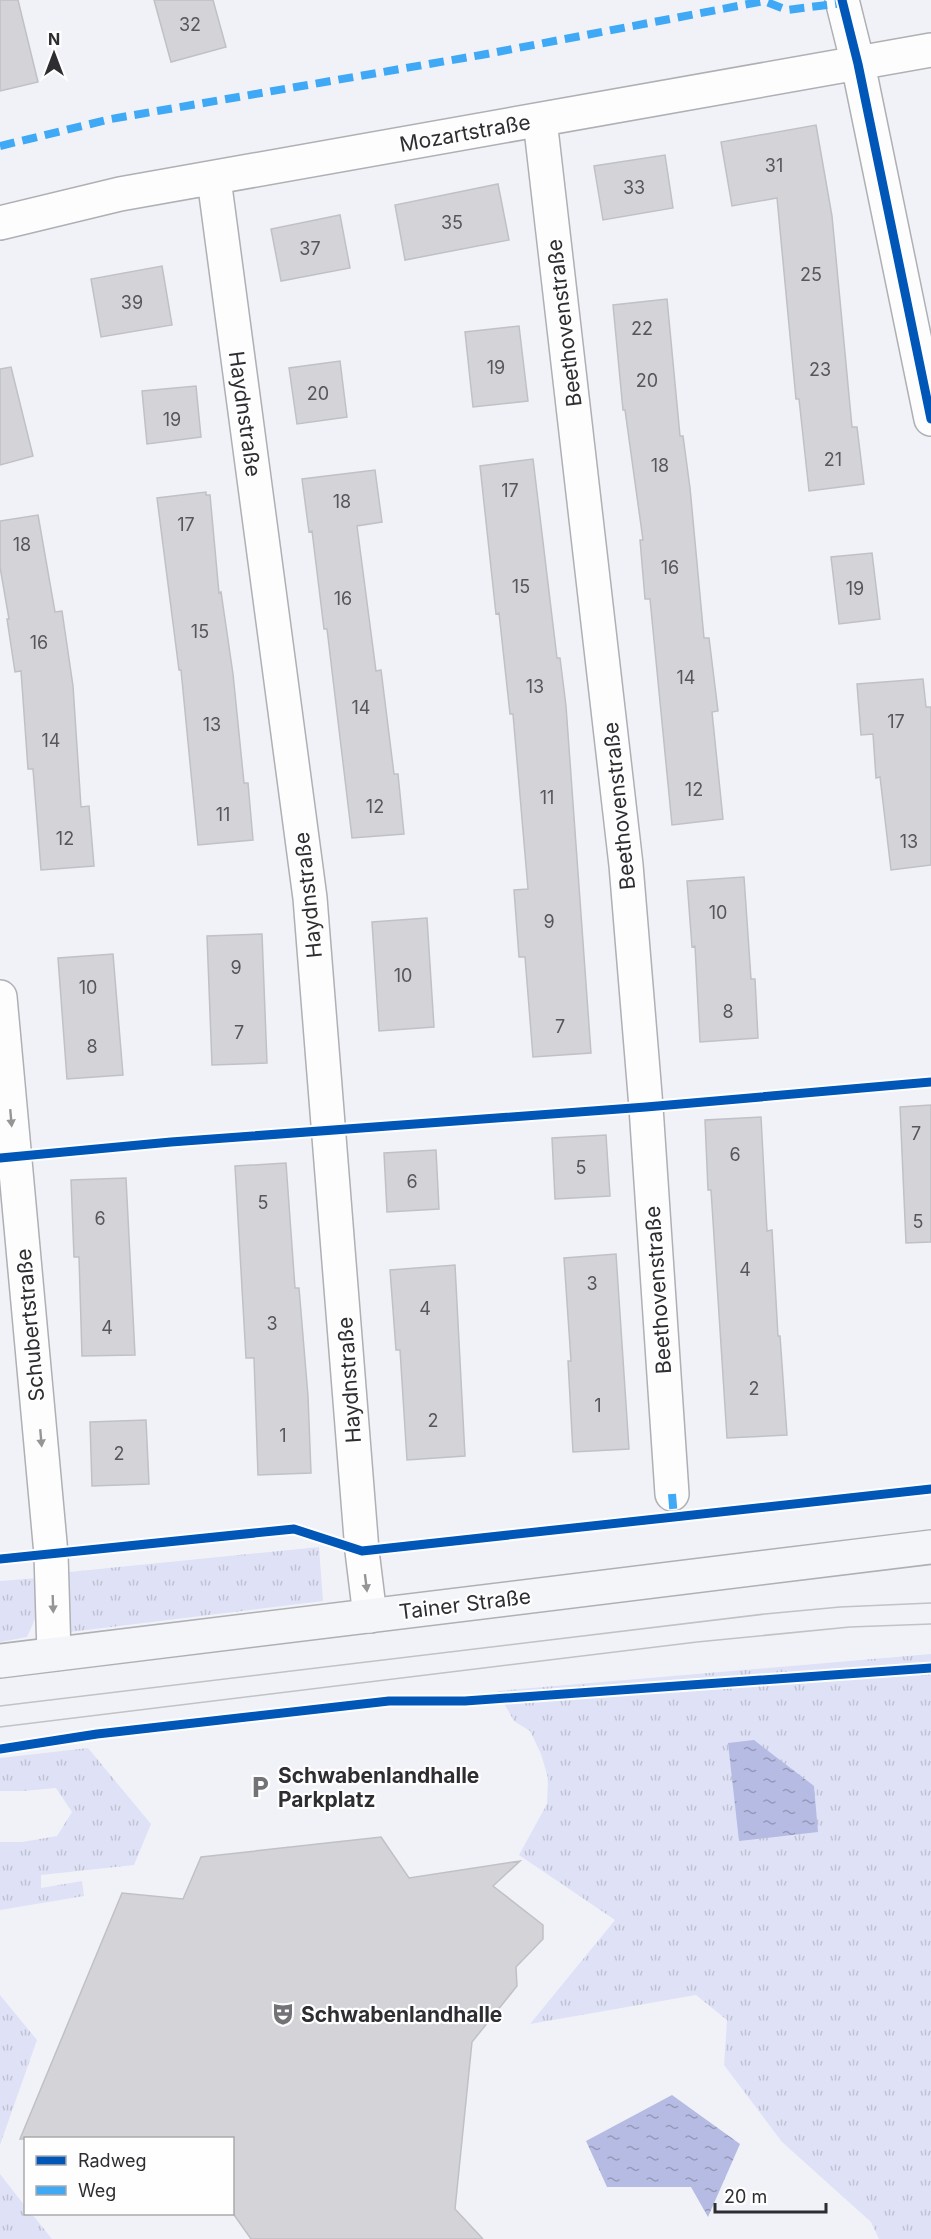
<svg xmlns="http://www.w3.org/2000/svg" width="931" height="2239" font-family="Inter,sans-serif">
<defs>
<pattern id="grass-tufts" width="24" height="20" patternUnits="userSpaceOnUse" patternTransform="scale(1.5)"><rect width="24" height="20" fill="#dfe2f6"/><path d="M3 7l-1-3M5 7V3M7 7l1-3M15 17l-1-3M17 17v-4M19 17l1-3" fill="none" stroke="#c0c2d3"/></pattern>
<pattern id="water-ripples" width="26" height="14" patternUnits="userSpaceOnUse" patternTransform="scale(1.5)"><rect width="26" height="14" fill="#b6bbe4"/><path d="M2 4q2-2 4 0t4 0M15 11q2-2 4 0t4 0" fill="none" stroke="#9498b9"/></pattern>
</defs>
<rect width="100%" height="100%" fill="#f1f2f8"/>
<path fill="url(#grass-tufts)" d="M319 1547 323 1601 62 1633 59 1573Z
M39 1578 36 1617 27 1637 0 1642V1581Z
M931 1654V2239H879L871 2222 782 2142 724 2065 727 2020 696 1995 530 2024 615 1920 519 1855 547 1804 548 1778 541 1754 530 1731 514 1721 497 1691Z
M88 1748 151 1824 134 1865 41 1875V1888L82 1881 84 1896 0 1910V1842H22L57 1836 72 1812 56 1788 23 1791H0V1758Z
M0 1995 37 2040 0 2145Z
M0 2174 25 2206 26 2214H32L52 2239H0Z"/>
<path fill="url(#water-ripples)" d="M754 1740 814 1786 818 1832 739 1841 728 1743Z
M672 2095 740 2144 708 2217 691 2187H607L586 2141Z"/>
<path fill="#d3d3d8" stroke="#c0c1c6" stroke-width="1.5" d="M0 0H18L38 82 0 91Z
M154 0H213L226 47 171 62Z
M816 125 832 216 852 427H857L864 484 809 491 799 399H796L777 198 732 206 721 142Z
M665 155 673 208 603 220 594 166Z
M498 184 509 240 405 260 395 205Z
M340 215 350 268 281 281 271 229Z
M162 266 172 325 101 337 91 279Z
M667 299 680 436H683L690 488 704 638H709L718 711 712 712 723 819 672 825 650 599H645L640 540H643L625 410H623L613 305Z
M519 326 528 401 473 407 465 332Z
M340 361 347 417 297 424 289 368Z
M11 367 33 456 0 465V369Z
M196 386 201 437 147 444 142 391Z
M533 459 557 658H560L566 706 591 1053 533 1057 525 957H519L514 890 528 889 513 714H510L499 613 496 614 480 466Z
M375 470 382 522 357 526 376 671 381 670 394 774H398L404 834 352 838 327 629H324L312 531 309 532 302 479Z
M206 492V495H210L219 593 221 592 233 674 244 783H248L253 840 198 845 181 670H179L157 498Z
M38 515 55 612 62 611 73 686 81 807 89 806 94 866 41 870 33 769H28L21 671 15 672 7 619H9L0 567V521Z
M872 553 880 619 839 624 831 557Z
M923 679 926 707H931V865L891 870 880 777 876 778 873 734 861 735 857 684Z
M744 877 751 979H755L758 1038 700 1042 695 946 692 947 687 881Z
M427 918 434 1027 379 1031 372 922Z
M262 934 267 1063 212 1065 207 936Z
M113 954 123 1075 67 1079 58 958Z
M931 1105V1242L906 1243 900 1107Z
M761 1117 767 1231 772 1230 778 1336H780L787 1435 727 1438 711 1190H708L705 1120Z
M606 1135 610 1196 555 1199 552 1138Z
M436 1150 439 1209 387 1212 384 1153Z
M286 1163 295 1288H299L308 1396 311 1473 258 1475 254 1358H246L235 1166Z
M126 1178 135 1355 82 1356 79 1257H74L71 1180Z
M616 1254 629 1449 573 1452 568 1361H571L564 1258Z
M455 1265 465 1456 407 1460 400 1350H396L390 1270Z
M146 1420 149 1484 92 1486 90 1422Z
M381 1837 409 1878 520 1861 493 1886 543 1925V1939L516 1967 517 1986 472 2042 455 2209 483 2239H251L232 2212V2139H20L122 1893 183 1899 201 1857Z"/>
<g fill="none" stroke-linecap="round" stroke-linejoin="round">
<g stroke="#afb0b4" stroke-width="36">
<path id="street" d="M842 0 858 64 931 419
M540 120 626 865 646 1107 672 1494
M214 179 310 898 362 1551 370 1616
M0 223 120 194 931 50
M0 997 51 1554 54 1654"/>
</g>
<g stroke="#afb0b4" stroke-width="36">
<path id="secondary" d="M0 1661 931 1547"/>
</g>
<use href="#street" stroke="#fdfdfe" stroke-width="33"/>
<use href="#secondary" stroke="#f4f5f9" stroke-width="33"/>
<path stroke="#c1c2c3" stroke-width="1.5" d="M0 1706 765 1614 840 1607 931 1603
M0 1727 697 1642 850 1627 931 1624"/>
<path stroke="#3fa9f5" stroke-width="8" stroke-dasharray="15 8" stroke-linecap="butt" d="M0 146 111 119 481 55 764 1 787 10 843 3
M672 1494 674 1518"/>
<g stroke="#fefefe" stroke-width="13">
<path id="cycleway" d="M842 0 858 64 931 419
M0 1158 171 1142 646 1107 931 1082
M0 1559 294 1529 362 1551 931 1489
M0 1749 97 1734 389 1701H465L931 1668"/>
</g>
<use href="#cycleway" stroke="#0057b8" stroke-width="9"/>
</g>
<defs><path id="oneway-solid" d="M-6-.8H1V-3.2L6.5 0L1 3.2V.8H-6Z" transform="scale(1.5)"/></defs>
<g fill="#959598">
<use href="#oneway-solid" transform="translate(11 1118) rotate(85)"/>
<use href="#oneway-solid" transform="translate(41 1438) rotate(85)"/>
<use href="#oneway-solid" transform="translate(366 1583) rotate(83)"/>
<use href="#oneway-solid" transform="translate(53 1604) rotate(88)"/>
</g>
<defs>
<g id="parking-bare" transform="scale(1.8)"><path d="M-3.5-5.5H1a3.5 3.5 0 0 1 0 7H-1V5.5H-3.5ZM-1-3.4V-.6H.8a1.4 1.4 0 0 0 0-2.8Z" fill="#727277" stroke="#fefefe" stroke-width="2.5" paint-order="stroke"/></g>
<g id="theatre-bare" transform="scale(1.8)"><path d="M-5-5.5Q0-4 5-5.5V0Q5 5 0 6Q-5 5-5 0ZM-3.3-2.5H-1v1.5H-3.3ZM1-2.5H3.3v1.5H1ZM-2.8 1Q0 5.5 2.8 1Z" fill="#727277" stroke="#fefefe" stroke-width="2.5" paint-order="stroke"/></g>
</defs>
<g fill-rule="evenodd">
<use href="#parking-bare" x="260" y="1787"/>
<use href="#theatre-bare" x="283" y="2014"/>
</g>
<g text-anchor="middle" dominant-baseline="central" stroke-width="4.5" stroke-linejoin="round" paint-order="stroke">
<g font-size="18" fill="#56565c">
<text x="190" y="24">32</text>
<text x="774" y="165">31</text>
<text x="634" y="187">33</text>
<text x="452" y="222">35</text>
<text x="310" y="248">37</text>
<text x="811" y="274">25</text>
<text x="132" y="302">39</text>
<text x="642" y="328">22</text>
<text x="496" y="367">19</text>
<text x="820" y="369">23</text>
<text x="647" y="380">20</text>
<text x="318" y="393">20</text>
<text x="172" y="419">19</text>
<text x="833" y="459">21</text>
<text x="660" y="465">18</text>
<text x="510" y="490">17</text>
<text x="342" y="501">18</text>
<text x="186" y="524">17</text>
<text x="22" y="544">18</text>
<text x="670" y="567">16</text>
<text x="521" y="586">15</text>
<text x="855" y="588">19</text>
<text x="343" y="598">16</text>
<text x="200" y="631">15</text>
<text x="39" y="642">16</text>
<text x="686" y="677">14</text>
<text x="535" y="686">13</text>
<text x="361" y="707">14</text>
<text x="896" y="721">17</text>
<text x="212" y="724">13</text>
<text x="51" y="740">14</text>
<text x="694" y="789">12</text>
<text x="547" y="797">11</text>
<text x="375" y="806">12</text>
<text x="223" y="814">11</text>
<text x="65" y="838">12</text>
<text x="909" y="841">13</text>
<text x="718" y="912">10</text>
<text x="549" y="921">9</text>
<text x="236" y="967">9</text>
<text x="403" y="975">10</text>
<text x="88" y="987">10</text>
<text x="728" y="1011">8</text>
<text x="560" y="1026">7</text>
<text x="239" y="1032">7</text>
<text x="92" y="1046">8</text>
<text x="916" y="1133">7</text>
<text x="735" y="1154">6</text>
<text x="581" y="1167">5</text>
<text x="412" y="1181">6</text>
<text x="263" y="1202">5</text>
<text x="100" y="1218">6</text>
<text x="918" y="1221">5</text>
<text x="745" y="1269">4</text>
<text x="592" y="1283">3</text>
<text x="425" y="1308">4</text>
<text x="272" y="1323">3</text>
<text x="107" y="1327">4</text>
<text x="754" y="1388">2</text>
<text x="598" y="1405">1</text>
<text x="433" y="1420">2</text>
<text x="283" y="1435">1</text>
<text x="119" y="1453">2</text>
</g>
<g font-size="21" fill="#2d2d32" stroke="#fefefe">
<text transform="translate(465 133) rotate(-10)">Mozartstraße</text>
<text transform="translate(564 323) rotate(-97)">Beethovenstraße</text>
<text transform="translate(245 414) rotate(82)">Haydnstraße</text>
<text transform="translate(619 806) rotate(-96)">Beethovenstraße</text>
<text transform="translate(308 895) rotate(-96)">Haydnstraße</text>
<text transform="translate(658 1290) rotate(-94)">Beethovenstraße</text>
<text transform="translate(30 1325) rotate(-95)">Schubertstraße</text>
<text transform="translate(349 1380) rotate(-94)">Haydnstraße</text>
<text transform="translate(465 1604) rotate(-7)">Tainer Straße</text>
</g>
<g font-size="21" font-weight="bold" fill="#2d2d32" stroke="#fefefe" text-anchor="start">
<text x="278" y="1775">Schwabenlandhalle<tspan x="278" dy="24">Parkplatz</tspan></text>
<text x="301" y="2014">Schwabenlandhalle</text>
</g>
</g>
<rect x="24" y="2137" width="210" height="78" fill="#fefefe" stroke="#aaaaac" stroke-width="1.5"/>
<rect x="36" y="2156" width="30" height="9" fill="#0057b8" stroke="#aaaaac" stroke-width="1.5"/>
<text x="78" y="2167" font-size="18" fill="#2d2d32">Radweg</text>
<rect x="36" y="2186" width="30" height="9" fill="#3fa9f5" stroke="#aaaaac" stroke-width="1.5"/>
<text x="78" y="2197" font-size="18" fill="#2d2d32">Weg</text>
<g transform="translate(54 54)" stroke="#fefefe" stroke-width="4.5" paint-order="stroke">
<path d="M0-4.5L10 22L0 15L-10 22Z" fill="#2d2d32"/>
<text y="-9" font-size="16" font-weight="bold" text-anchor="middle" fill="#2d2d32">N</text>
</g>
<path d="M715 2203v9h111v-9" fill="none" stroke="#2d2d32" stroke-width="3"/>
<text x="724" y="2203" font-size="18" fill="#2d2d32" stroke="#fefefe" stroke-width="4.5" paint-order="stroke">20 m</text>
</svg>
